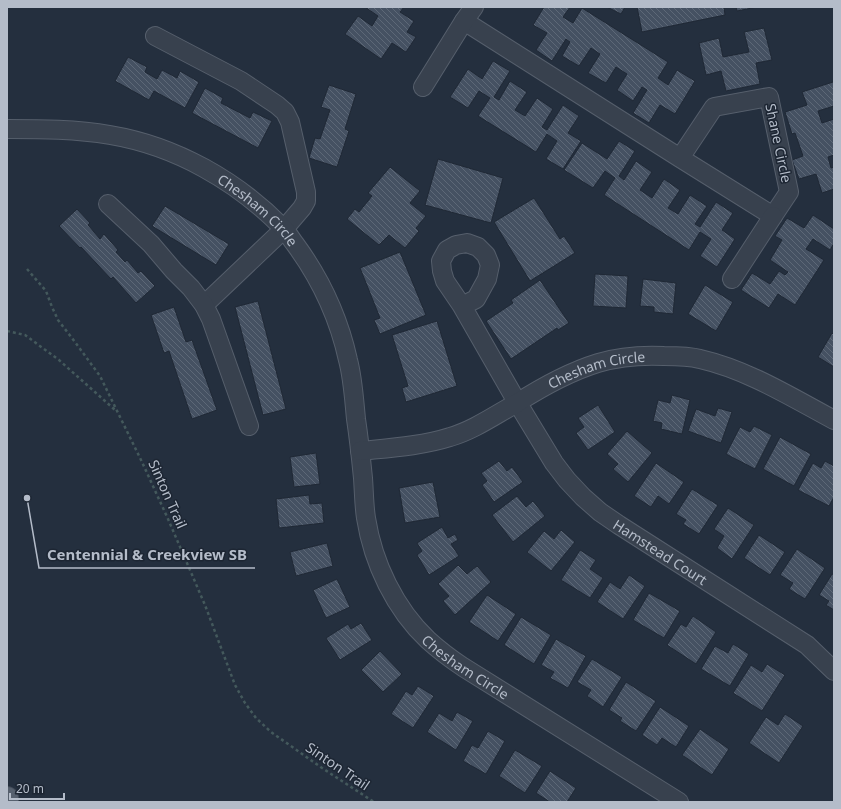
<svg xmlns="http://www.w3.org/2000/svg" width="841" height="809" font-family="'Noto Sans',sans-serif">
<defs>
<pattern id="building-back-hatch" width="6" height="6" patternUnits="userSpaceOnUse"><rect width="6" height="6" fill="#455162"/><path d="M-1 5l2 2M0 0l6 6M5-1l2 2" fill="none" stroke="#5d6877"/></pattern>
</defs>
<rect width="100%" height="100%" fill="#242f3e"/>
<path fill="url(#building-back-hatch)" stroke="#1f2835" d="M365 7H404L400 12 414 21 407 32 416 37 406 52 392 43 381 59 345 34 358 16 372 26 378 16Z
M544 7H570L563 17 573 23 582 8 668 62 658 78 668 85 677 70 695 81 675 114 660 105 649 123 633 113 647 90 642 87 633 101 617 90 627 74 616 67 606 83 588 73 600 54 591 48 579 66 562 56 570 42 566 39 552 61 536 50 547 33 533 25Z
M607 7H625L621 14Z
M637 7H724L725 15 642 32Z
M736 7H757L737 11Z
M764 28 772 60 756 63 760 84 726 91 721 71 706 75 699 43 719 38 723 57 749 52 744 32Z
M128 57 147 67 145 72 157 79 162 70 177 78 180 71 199 82 185 108 154 91 149 100 115 81Z
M493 61 510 71 494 97 499 100 510 81 527 92 515 110 525 116 537 98 553 109 542 127 547 130 563 105 579 116 568 133 581 141 563 169 546 159 557 141 547 134 536 152 478 116 490 98 479 91 468 108 450 97 468 69 482 79Z
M833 82 834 85V106L818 111 822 123 834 119V155L828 157 831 168 834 167V189L822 193 816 174 799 179 792 160 803 156 795 133 792 134 785 112 807 105 802 92Z
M329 85 356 94 345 129 349 131 337 167 309 158 315 138 320 139 330 110 321 107Z
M205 88 223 98 221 103 250 118 253 112 272 121 258 148 192 113Z
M619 141 635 151 619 176 624 180 636 161 652 172 640 190 652 198 664 179 680 190 668 208 678 214 690 195 707 206 695 224 700 227 716 202 733 213 722 230 735 239 717 267 700 256 711 239 700 232 689 250 604 195 615 178 605 171 593 188 564 170 582 143 607 159Z
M438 159 503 178 491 223 425 205Z
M390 167 420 191 410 203 426 216 416 228 419 231 405 248 389 235 379 245 347 219 355 209 359 212 372 196 368 193Z
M534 198 560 239 564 236 575 253 530 281 494 222Z
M165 206 229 244 216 265 152 226Z
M77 209 90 223 88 225 100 239 104 234 118 250 116 252 125 262 127 260 138 273 141 271 155 286 136 303 113 277 111 279 81 247 80 248 59 226Z
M813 215 834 229V243L830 250 813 239 806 249 824 260 795 305 778 294 769 308 741 290 752 273 770 284 779 271 785 275 788 272 770 260 782 240 775 236 787 218 804 228Z
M400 252 426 315 380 334 374 320 380 318 360 268Z
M595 274 628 276 626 308 593 306Z
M643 279 676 283 673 314 654 312V307L640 306Z
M540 280 569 323 558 330 557 328 511 359 486 321 513 303 511 300Z
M705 285 733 302 716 331 688 314Z
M258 301 286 409 263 415 235 307Z
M174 307 186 342 192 340 217 410 192 419 169 351 164 353 151 315Z
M437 321 457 386 406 402 402 388 408 386 392 335Z
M832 333 834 335V367L818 357Z
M672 395 690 400 682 434 661 429 662 423 653 421 658 400 670 403Z
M598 405 615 432 588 450 576 433 584 427 578 418Z
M718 408 732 412 721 443 688 431 696 409 715 416Z
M754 426 772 435 755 469 726 454 740 427 750 432Z
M627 431 652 453 628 482 613 469 618 464 607 454Z
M780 437 811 454 794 486 763 469Z
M316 453 320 484 294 487 290 457Z
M499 461 507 471 512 467 523 482 494 502 482 485 487 481 481 473Z
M825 461 834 466V497L829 506 798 490 813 463 821 468Z
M656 463 684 482 669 504 658 496 651 507 634 496Z
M433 482 440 517 405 523 399 488Z
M692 489 718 505 699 534 683 524 686 520 676 514Z
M309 495 310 504 322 503 324 523 279 528 276 499Z
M517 496 526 507 533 501 545 516 513 542 492 515Z
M728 508 754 525 732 559 717 548 724 536 714 529Z
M442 527 448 538 455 534 458 540 451 544 459 556 429 575 417 555 422 551 417 543Z
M561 530 575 542 551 571 527 552 544 531 554 539Z
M759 535 785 552 770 575 744 558Z
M327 543 333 566 296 576 290 552Z
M797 549 825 568 805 599 789 589 793 583 780 575Z
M580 550 596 560 590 569 603 578 590 598 561 580Z
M458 565 467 574 477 566 491 582 455 615 443 601 449 596 438 584Z
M832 574 834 575V610L826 605 829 601 819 595Z
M629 575 645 586 623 619 597 602 610 582 620 589Z
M337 579 350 607 326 618 313 590Z
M649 593 680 611 664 638 633 620Z
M487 595 516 614 498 641 469 622Z
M693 616 716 632 696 664 667 645 681 624 686 627Z
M521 617 551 635 534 664 504 645Z
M361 623 372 640 340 660 326 638 348 624 351 629Z
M556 639 586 656 568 688 550 678 554 672 541 665Z
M733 644 749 654 730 686 701 669 715 646 728 653Z
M380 651 402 674 383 692 361 670Z
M592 659 622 677 603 707 587 696 591 690 577 682Z
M767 664 785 675 762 711 733 693 751 665 762 672Z
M626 682 656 701 636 731 620 721 622 718 609 710Z
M418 686 434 696 413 728 391 714 406 691 412 695Z
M660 707 689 726 676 747 662 738 657 745 642 735Z
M457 712 473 721 456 750 427 732 439 713 452 721Z
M785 714 803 726 779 763 749 743 766 717 778 725Z
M700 729 729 749 712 775 682 755Z
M488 731 505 741 486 774 463 761 472 745 478 748Z
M515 750 542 766 525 793 499 776Z
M550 771 576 788 567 802H550L536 793Z"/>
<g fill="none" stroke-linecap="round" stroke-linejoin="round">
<g stroke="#565f6c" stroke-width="20">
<g id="minor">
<path d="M464 21 680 158 773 216 789 192 769 97 714 107 680 158"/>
<path d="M155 36 241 81 277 105 285 112 290 122 306 192V201L302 208 284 229 204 305"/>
<path d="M423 87 464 21 474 7"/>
<path id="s1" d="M7 129C41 129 76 129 110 135 176 146 237 181 283 228 288 233 291 239 295 244 320 278 339 319 348 360 353 379 354 399 356 419 359 439 361 458 363 478 364 492 364 505 366 518 373 563 395 609 428 640 439 650 451 659 463 667L679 802"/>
<path d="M108 204 151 244 174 271 191 288 204 305 211 319 249 426"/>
<path d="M732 279 773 216"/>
<path id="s2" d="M462 306 476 299 487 279 490 265 486 255 478 247 467 243 456 245 447 250 441 261 442 271 445 281 462 306 517 402 554 463 567 480 583 497 600 512 619 525 807 645 834 671"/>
<path id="s3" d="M360 451C389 448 422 446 450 437 474 430 495 415 517 403 542 387 569 372 598 363 618 357 643 355 664 356 676 356 689 356 700 359 748 370 791 397 834 420"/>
</g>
</g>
<g stroke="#414a57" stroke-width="24">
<path id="major" d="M7 798V802"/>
</g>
<path stroke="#44595c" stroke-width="2.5" stroke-dasharray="3 3" stroke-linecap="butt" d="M27 269 46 291 52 307 58 320 75 342 100 376 142 462 168 519 205 605 235 685 245 703 256 718 271 732 322 768 374 802
M7 331 25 335 59 360 115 410"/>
<use href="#minor" stroke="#38414e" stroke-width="18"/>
<use href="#major" stroke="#56606e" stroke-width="22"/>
</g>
<g text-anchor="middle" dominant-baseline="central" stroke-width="3" stroke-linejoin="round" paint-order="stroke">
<g font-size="14" fill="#b4bcc9" stroke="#1d2633">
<text transform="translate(779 143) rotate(78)">Shane Circle</text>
<text stroke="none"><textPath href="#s1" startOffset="272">Chesham Circle</textPath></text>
<text stroke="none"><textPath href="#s3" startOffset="254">Chesham Circle</textPath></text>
<text transform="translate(168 494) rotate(66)">Sinton Trail</text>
<text stroke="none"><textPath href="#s2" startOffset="493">Hamstead Court</textPath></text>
<text stroke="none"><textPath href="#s1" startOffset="796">Chesham Circle</textPath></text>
<text transform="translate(338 766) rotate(34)">Sinton Trail</text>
</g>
</g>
<path fill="none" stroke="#b4bcc9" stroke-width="1.5" d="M27 498L39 568H255"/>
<circle fill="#b4bcc9" stroke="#1d2633" stroke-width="1.5" cx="27" cy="498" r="4"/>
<g font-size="15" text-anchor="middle" font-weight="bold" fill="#b4bcc9" stroke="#1d2633" stroke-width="3" stroke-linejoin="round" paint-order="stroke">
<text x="147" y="560">Centennial &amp; Creekview SB</text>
</g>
<rect width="841" height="809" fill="none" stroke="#b4bcc9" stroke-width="16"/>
<path d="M10 793v6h54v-6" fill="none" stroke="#b4bcc9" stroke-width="2"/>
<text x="16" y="793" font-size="12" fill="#b4bcc9" stroke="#1d2633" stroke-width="3" paint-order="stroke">20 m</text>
</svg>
